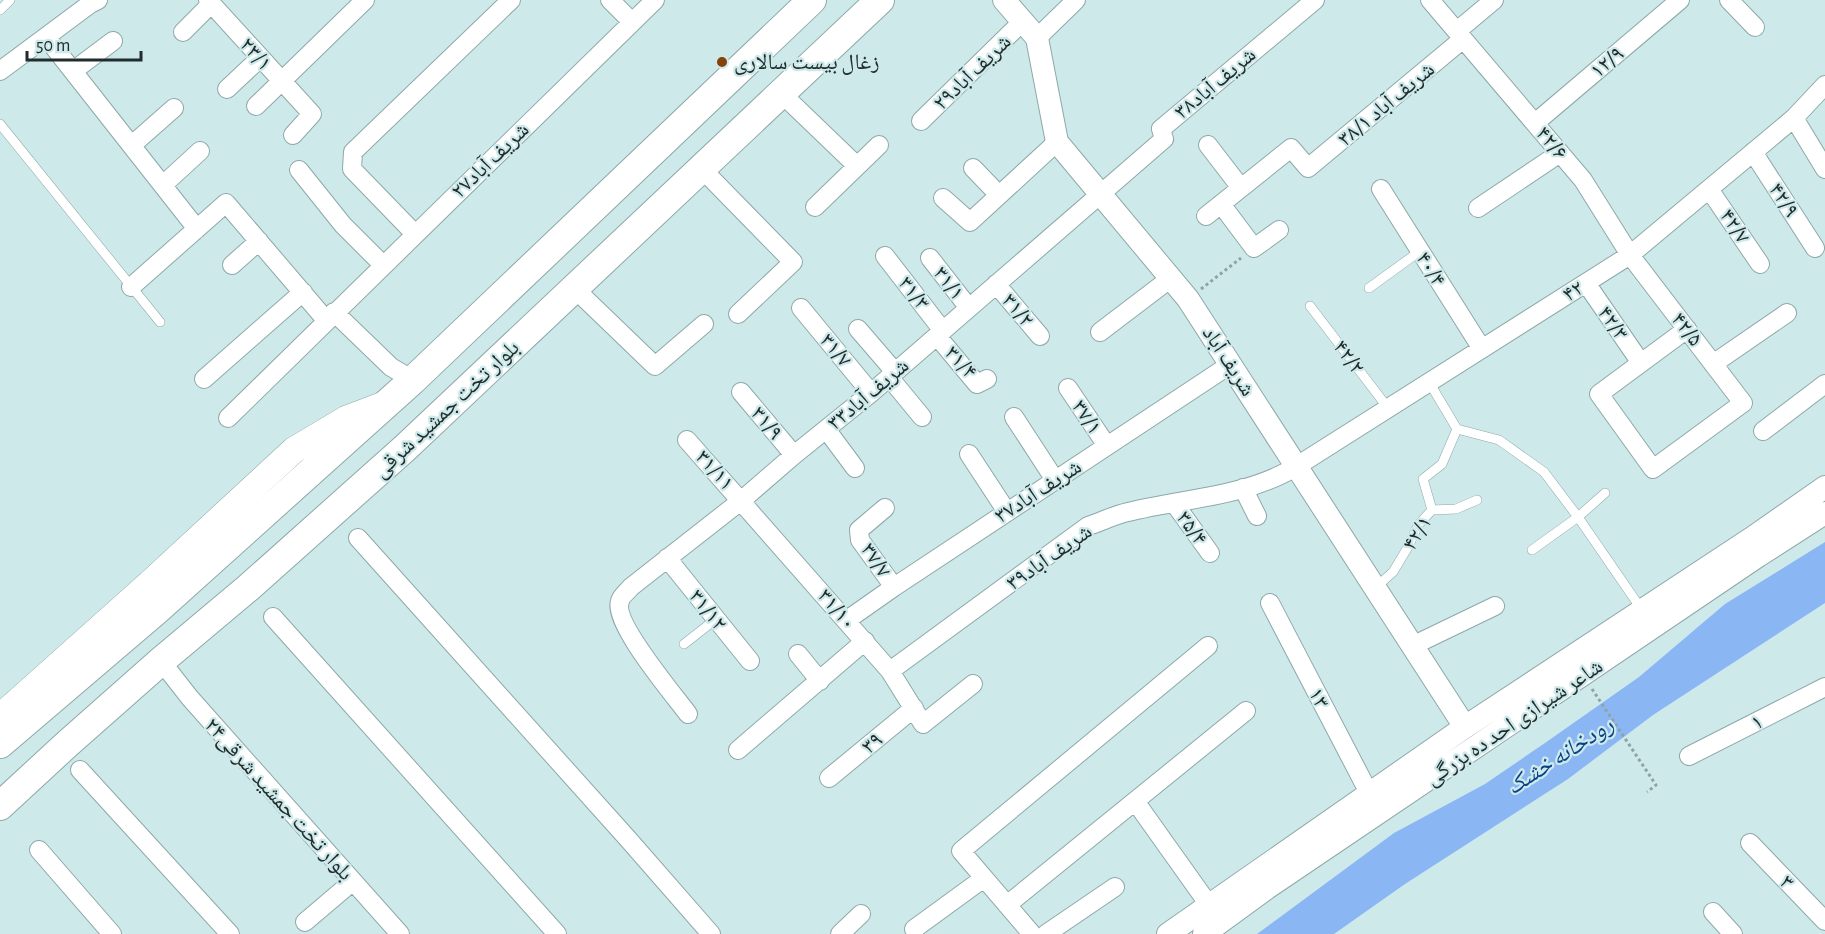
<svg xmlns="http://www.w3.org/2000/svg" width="1825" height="934" font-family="'Alegreya Sans','Noto Naskh Arabic',sans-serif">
<rect width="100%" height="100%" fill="#cee9ea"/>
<path fill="#8ab6f4" d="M1825 542V603L1653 715 1568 779 1405 884 1334 934H1257L1394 833 1485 784 1545 743 1639 677 1725 604Z"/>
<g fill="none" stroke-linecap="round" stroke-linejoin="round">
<g stroke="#8ea8a9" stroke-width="10">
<path id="service" d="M0 10 10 0
M0 124 160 322
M1369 288 1420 251
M1310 306 1388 408
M1457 429 1499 440 1544 472 1578 517 1642 610
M1432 510 1456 509 1477 500
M1532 550 1578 517 1605 493
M1375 588 1393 572 1408 547 1418 525 1432 510 1423 479 1442 464 1457 429 1429 382
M684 644 716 619"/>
</g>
<g stroke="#8ea8a9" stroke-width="20">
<path id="minor" d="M208 0 312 114 293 135
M610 0 632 22
M1430 0 1583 180 1630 255 1743 403 1653 469 1599 394 1687 329
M1729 0 1755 27
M1457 31 1494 0
M183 32 211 4
M46 37 197 229
M1037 38 1076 0
M0 71 90 4 98 0
M73 71 113 41
M227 89 260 58
M781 93 857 166
M256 106 365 0
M1794 118 1825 169
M921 121 1022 22
M1535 123 1680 0
M132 145 174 108
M1208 145 1241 188
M1753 152 1815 248
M701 168 793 262 738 314
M973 168 999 195
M299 170 343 225 383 265
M163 185 200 151
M1381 189 1482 349
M1709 189 1760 264
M943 198 970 222 1057 142
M1221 204 1254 248 1279 230
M815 207 879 145
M1478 208 1560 153
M1206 216 1291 148 1308 168 1463 39
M415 234 352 169 353 152 511 0
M885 256 943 331
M930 258 969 308
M232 265 259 241
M1586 283 1641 363
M996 284 1040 336
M131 287 226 203 326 320
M574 288 655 366 704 324
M801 308 871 393
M334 312 391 367 413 380
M858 329 895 372
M1100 332 1171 278
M937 336 977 384 987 379
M1713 364 1787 313
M889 377 922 417
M204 379 303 292
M1068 388 1107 446
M741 392 794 455
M1014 417 1055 480
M228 418 655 0
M826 429 855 468
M1763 431 1825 384
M687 440 890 671 923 724 973 684
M969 454 1007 512
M1243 488 1257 516
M1174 503 1210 553
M885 508 859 530 860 540 894 587
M358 538 628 839 711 934
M667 558 750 661
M1270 603 1369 793
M273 617 557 934
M847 620 894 587 1231 364
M1412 646 1495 606
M798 654 820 681
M161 661 190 698 400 934
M890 671 1088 526C1101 522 1114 515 1128 512 1184 498 1247 497 1297 466L1630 255 1794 118 1825 85
M688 714C674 695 612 622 620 601 621 596 628 591 631 587L742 500 794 455 871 393 1164 139 1161 129 1315 0
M738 750 865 641
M1689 756 1825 687
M80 770 230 934
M829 778 914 708
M1135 801 1209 905
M1750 843 1825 921
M39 850 112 934
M1007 905 1246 711
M1713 912 1733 934
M305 922 352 882
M914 929 984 878
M840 934 861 914
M1032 934 961 851 1208 646
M1046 934 1115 887"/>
</g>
<g stroke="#8ea8a9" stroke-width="24">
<path id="tertiary" d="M1004 0 1037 38 1057 142 1188 299 1465 727
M1168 934 1465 727 1752 538 1825 487
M1204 934 1267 888 1758 556 1825 513"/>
</g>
<g stroke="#8ea8a9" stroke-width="27">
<path id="secondary" d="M0 717 149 584 294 450 346 419 383 405"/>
</g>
<g stroke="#8ea8a9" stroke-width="30">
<path id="primary" d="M0 744 157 610 413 380 812 0
M0 806 66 745 161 661 248 588 405 448 880 0"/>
</g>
<path stroke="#8ea3a4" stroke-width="3" stroke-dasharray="3 3" stroke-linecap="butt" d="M1201 289 1241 258
M1592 689 1656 785 1647 792"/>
<use href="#service" stroke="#fff" stroke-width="9"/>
<use href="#minor" stroke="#fff" stroke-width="18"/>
<use href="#tertiary" stroke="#fff" stroke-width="22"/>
<use href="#secondary" stroke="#fff" stroke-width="26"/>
<use href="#primary" stroke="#fff" stroke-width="28"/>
</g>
<circle fill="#83430b" stroke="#cee9ea" stroke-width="2" cx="722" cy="62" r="6"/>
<g text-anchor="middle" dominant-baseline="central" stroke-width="4.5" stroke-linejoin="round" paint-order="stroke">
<g font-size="22" fill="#212c2c" stroke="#cee9ea">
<text transform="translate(256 54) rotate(48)">۲۳/۱</text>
<text transform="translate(1607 62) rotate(-40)">۱۲/۹</text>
<text transform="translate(972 72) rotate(-44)">شریف آباد۲۹</text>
<text transform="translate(1215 83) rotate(-40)">شریف آباد۳۸</text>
<text transform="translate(1386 104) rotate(-40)">۳۸/۱ شریف آباد</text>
<text transform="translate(1552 143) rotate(50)">۴۲/۶</text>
<text transform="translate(490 160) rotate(-44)">شریف آباد۲۷</text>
<text transform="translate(1784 200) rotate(57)">۴۲/۹</text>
<text transform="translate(1735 226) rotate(56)">۴۲/۷</text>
<text transform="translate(1431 269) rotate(58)">۴۰/۴</text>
<text transform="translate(949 283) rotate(52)">۳۱/۱</text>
<text transform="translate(1573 291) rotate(-32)">۴۲</text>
<text transform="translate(914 293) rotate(52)">۳۱/۳</text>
<text transform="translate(1018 310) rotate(50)">۳۱/۲</text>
<text transform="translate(1613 323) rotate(55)">۴۲/۳</text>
<text transform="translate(1687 329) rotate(52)">۴۲/۵</text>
<text transform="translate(836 350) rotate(50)">۳۱/۷</text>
<text transform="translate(1349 357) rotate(53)">۴۲/۲</text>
<text transform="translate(1229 361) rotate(57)">شریف آباد</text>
<text transform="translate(961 362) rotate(47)">۳۱/۴</text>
<text transform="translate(868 394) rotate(-40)">شریف آباد۳۳</text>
<text transform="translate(446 409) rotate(-43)">بلوار تخت جمشید شرقی</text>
<text transform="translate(1087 417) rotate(56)">۳۷/۱</text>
<text transform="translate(767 423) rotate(50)">۳۱/۹</text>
<text transform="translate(715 470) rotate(48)">۳۱/۱۱</text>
<text transform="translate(1038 491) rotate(-33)">شریف آباد۳۷</text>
<text transform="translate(1192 528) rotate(54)">۳۵/۴</text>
<text transform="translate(1417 533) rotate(-58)">۴۲/۱</text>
<text transform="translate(1049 557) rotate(-35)">شریف آباد۳۹</text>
<text transform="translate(876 560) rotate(56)">۳۷/۷</text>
<text transform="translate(837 609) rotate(49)">۳۱/۱۰</text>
<text transform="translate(708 610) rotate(51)">۳۱/۱۲</text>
<text transform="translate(1319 698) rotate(63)">۱۳</text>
<text transform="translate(1514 722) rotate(-34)">شاعر شیرازی احد ده بزرگی</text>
<text transform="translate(1757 722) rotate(-27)">۱</text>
<text transform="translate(872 743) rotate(-40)">۳۹</text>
<text transform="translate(279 799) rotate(48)">بلوار تخت جمشید شرقی۲۴</text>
<text transform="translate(1787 882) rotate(46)">۳</text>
</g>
<g font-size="22" fill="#212c2c" stroke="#cee9ea" text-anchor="start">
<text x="734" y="62">زغال بیست سالاری</text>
</g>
<g font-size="24" font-style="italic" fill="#07438a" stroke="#cee9ea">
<text transform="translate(1560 756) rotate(-33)">رودخانه خشک</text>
</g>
</g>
<path d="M27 51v9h114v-9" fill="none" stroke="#212c2c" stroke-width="3"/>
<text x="36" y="51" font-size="18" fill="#212c2c" stroke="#cee9ea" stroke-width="4.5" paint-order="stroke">50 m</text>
</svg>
